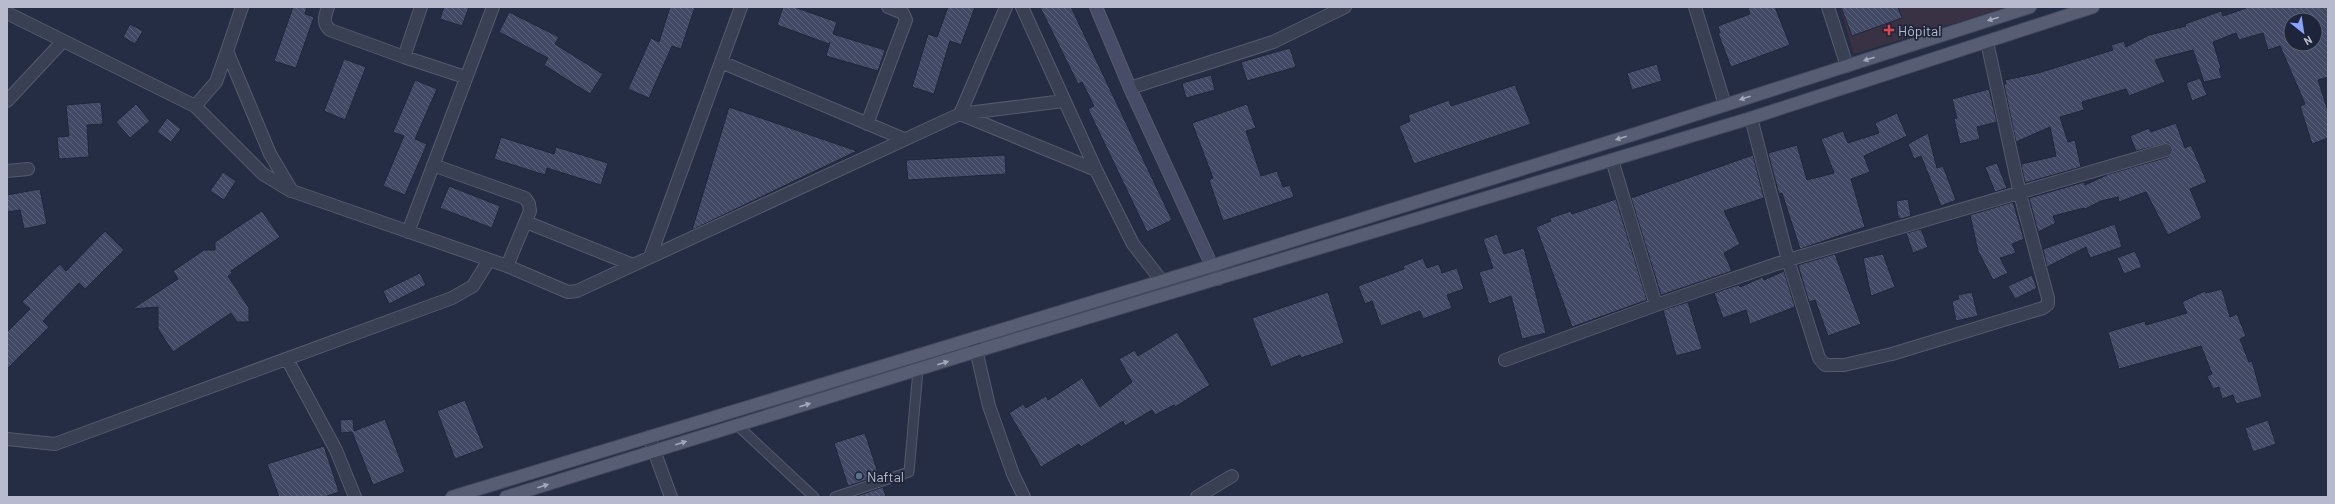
<svg xmlns="http://www.w3.org/2000/svg" width="2335" height="504" font-family="Barlow,sans-serif">
<defs>
<pattern id="building-back-hatch" width="6" height="6" patternUnits="userSpaceOnUse"><rect width="6" height="6" fill="#414965"/><path d="M-1 5l2 2M0 0l6 6M5-1l2 2" fill="none" stroke="#5a617a"/></pattern>
</defs>
<rect width="100%" height="100%" fill="#252d44"/>
<path fill="#383244" d="M1840 7H2007L1854 54Z"/>
<path fill="url(#building-back-hatch)" stroke="#20263b" fill-rule="evenodd" d="M293 7H307L305 14 314 17 296 68 274 61Z
M444 7H469L462 26 440 19Z
M670 7H695L681 49 672 46 649 98 628 89 651 38 659 42Z
M783 7H794L837 22 833 34 885 50 878 71 826 56 830 42 829 44 777 25Z
M948 7H975L961 45 950 41 934 94 912 87 928 34 937 37Z
M1040 7H1071L1172 220 1147 232 1088 109 1094 106 1082 82 1078 84Z
M1748 7H1775L1790 45 1731 67 1718 33H1720L1718 26 1750 14Z
M1841 7H1898L1902 18 1852 36Z
M2249 7H2328V77L2318 80 2328 111V138L2312 144 2300 106 2305 104 2280 46 2268 50 2263 33 2239 40 2236 33 2213 42 2221 68 2219 69 2222 78 2204 82 2193 50 2155 60 2165 82 2129 96 2126 89 2082 102 2084 110 2060 117 2068 142 2075 140 2081 167 2025 183 2021 164 2056 156 2050 127 2016 142 2004 85 2006 84 2005 80 2038 73 2113 50 2111 45 2124 41 2126 47 2149 35 2186 26 2185 24 2221 11 2223 16ZM2291 20H2315V44H2291Z
M509 12 559 37 555 44 603 74 590 94 544 65 548 58 499 32Z
M130 24 143 31 135 44 123 37Z
M1290 48 1296 67 1247 81 1241 62Z
M344 59 366 67 345 120 324 111Z
M1657 64 1662 81 1632 90 1627 73Z
M1211 75 1215 90 1186 98 1182 83Z
M2200 78 2207 95 2192 101 2186 83Z
M415 80 437 89 415 139 427 144 405 195 383 186 404 136 393 132Z
M1515 85 1531 124 1414 164 1399 126 1410 121 1408 115 1449 100 1451 106Z
M1989 89 1997 122 1977 127 1980 139 1960 144 1954 119 1957 118 1952 99Z
M101 102 103 124 87 125 89 157 59 159 57 137 69 136 66 105Z
M136 104 150 121 130 138 116 122Z
M1247 104 1256 128 1246 131 1261 176 1277 171 1283 187 1290 185 1294 197 1223 221 1209 180 1213 178 1192 123Z
M729 107 857 151 692 230Z
M1897 113 1907 136 1864 156 1870 172 1851 179 1865 227 1800 249 1782 193 1779 194 1768 153 1797 145 1807 180 1834 173 1821 139 1843 131 1848 143 1879 133 1875 123Z
M167 118 181 129 171 142 157 132Z
M2176 123 2185 148 2191 145 2207 182 2190 189 2202 218 2168 235 2146 192 2119 202 2118 197 2101 201 2085 209 2084 208 2053 216 2056 223 2038 232 2029 198 2084 182 2085 185 2109 174 2168 157 2173 151 2171 145 2168 143 2136 151 2130 136 2149 128 2151 132Z
M1928 133 1937 168 1943 166 1956 200 1941 206 1921 156 1914 159 1908 144Z
M501 137 554 154 556 147 608 163 601 185 547 168 545 175 494 159Z
M1005 155 1006 174 908 180 906 160Z
M1753 155 1764 198 1724 211 1740 244 1724 253 1732 271 1661 295 1631 198Z
M1997 163 2007 188 1995 192 1985 167Z
M223 172 236 181 224 200 210 191Z
M449 186 500 206 492 228 440 208Z
M40 189 47 224 24 229 20 210 7 212V195Z
M1616 199 1647 300 1572 327 1536 227 1551 221 1550 218 1571 211 1572 214Z
M1908 199 1911 216 1901 219 1898 217 1896 201Z
M2013 202 2024 239 2012 244 2016 253 2000 258 2008 273 1993 280 1978 251 1970 215Z
M262 211 280 237 231 271 232 273 228 276 249 308V322H237L231 313 173 352 158 329V307L132 309 178 279 173 271 204 250H215V242Z
M2115 224 2122 247 2090 258 2086 247 2047 267 2043 249Z
M1921 229 1928 247 1913 253 1906 233Z
M105 231 124 250 85 289 79 283 43 321 49 327 7 369V332L30 309 22 302 60 264 66 271Z
M1497 234 1504 254 1524 248 1546 333 1522 339 1511 296 1489 304 1479 272 1493 268 1483 239Z
M2135 251 2142 267 2124 274 2117 258Z
M1835 254 1861 324 1828 336 1815 300 1809 302 1798 265Z
M1883 254 1895 287 1871 296 1863 258Z
M1423 258 1427 268 1439 264 1442 273 1457 268 1464 289 1447 295 1452 308 1423 319 1420 311 1381 326 1372 301 1365 304 1358 286 1404 269 1403 266Z
M1784 271 1795 307 1750 324 1746 310 1723 318 1714 293 1738 285 1740 287 1763 277 1764 280Z
M420 273 426 285 389 304 383 291Z
M2032 275 2037 288 2015 299 2008 286Z
M2222 289 2230 317 2237 314 2246 336 2240 339 2249 362 2252 361 2262 397 2236 404 2233 395 2222 399 2219 387 2213 389 2207 376 2212 374 2201 346 2119 369 2108 332 2145 321 2146 325 2187 313 2182 302 2205 291 2206 293Z
M1328 292 1344 343 1301 358 1300 355 1271 367 1252 318Z
M1972 292 1978 316 1956 321 1952 301 1959 299 1958 295Z
M1688 302 1702 349 1676 356 1663 310Z
M1177 332 1210 385 1175 407 1174 405 1155 415 1152 410 1125 426 1123 421 1081 447 1079 444 1041 467 1009 413 1023 404 1026 408 1046 396 1048 400 1082 378 1100 407 1132 382 1119 359 1135 350 1138 356Z
M465 400 484 448 455 459 437 411Z
M353 419 354 431 385 419 405 472 373 485 352 432 341 433 340 420Z
M2268 420 2276 444 2253 452 2245 428Z
M865 433 879 476 848 486 834 443Z
M324 446 339 492 324 497H279L267 464Z
M883 487 886 497H854Z"/>
<g fill="none" stroke-linecap="round" stroke-linejoin="round">
<g stroke="#555a6e" stroke-width="11">
<path id="service" d="M738 426 814 497
M835 497 909 472 918 370"/>
</g>
<g stroke="#555a6e" stroke-width="14">
<path id="minor" d="M242 7 227 51 270 154 292 191 507 266 568 292 577 291 960 114 1096 170
M328 7C325 16 322 23 330 30L404 57
M421 7 404 57 465 77
M1022 7 1096 170 1133 244 1161 280
M1695 7 1725 105
M1828 7 1847 66
M7 13 195 106 263 174 291 191
M721 62 904 139
M1130 88 1273 42 1345 7
M7 101 63 41
M195 106 216 82 227 51
M960 114 1006 7
M960 114 1063 101
M1751 118 1788 260 1819 358 1825 365H1844L1892 354 2043 308 2048 304V298L2020 194 1987 42
M867 124 906 20 903 13 888 7
M1612 160 1656 305
M433 165 525 198 529 204 530 211 507 266
M7 171 28 169
M526 222 633 265
M408 232 493 7
M650 257 741 7
M974 341 989 406 1013 474 1024 497
M287 359 336 450 355 497
M1505 360 1656 305 1788 260 2166 150
M649 437 671 497
M7 439 55 444 452 298 473 286 489 260
M1197 497 1232 476"/>
</g>
<g stroke="#555a6e" stroke-width="14">
<path id="secondary" d="M1096 7 1130 88 1218 279"/>
</g>
<g stroke="#43485d" stroke-width="14">
<path id="primary" d="M452 497 1211 266 1638 133 2030 7
M506 497 977 351 1751 118 2093 7"/>
</g>
<use href="#service" stroke="#394054" stroke-width="9"/>
<use href="#minor" stroke="#394054" stroke-width="12"/>
<use href="#secondary" stroke="#474d67" stroke-width="12"/>
<use href="#primary" stroke="#575e74" stroke-width="12"/>
</g>
<defs><path id="oneway-solid" d="M-6-.8H1V-3.2L6.5 0L1 3.2V.8H-6Z"/></defs>
<g fill="#a4a8bb">
<use href="#oneway-solid" transform="translate(1993 19) rotate(162)"/>
<use href="#oneway-solid" transform="translate(1869 59) rotate(162)"/>
<use href="#oneway-solid" transform="translate(1745 98) rotate(162)"/>
<use href="#oneway-solid" transform="translate(1621 138) rotate(163)"/>
<use href="#oneway-solid" transform="translate(943 363) rotate(-18)"/>
<use href="#oneway-solid" transform="translate(805 405) rotate(-17)"/>
<use href="#oneway-solid" transform="translate(681 443) rotate(-17)"/>
<use href="#oneway-solid" transform="translate(543 486) rotate(-17)"/>
</g>
<path fill="#e0444e" stroke="#1e2439" stroke-width="1.5" d="M1887 24h4v4h4v4h-4v4h-4v-4h-4v-4h4z"/>
<circle fill="#5c6f8a" stroke="#1e2439" stroke-width="1.5" cx="859" cy="476" r="4"/>
<g text-anchor="middle" dominant-baseline="central" stroke-width="3.5" stroke-linejoin="round" paint-order="stroke">
<g font-size="14" fill="#b7bbcd" stroke="#1e2439" text-anchor="start">
<text x="1898" y="30">Hôpital</text>
<text x="867" y="476">Naftal</text>
</g>
</g>
<rect width="2335" height="504" fill="none" stroke="#b7bbcd" stroke-width="16"/>
<g transform="translate(2303 32) rotate(150)"><circle r="19" fill="#1e2439" stroke="#5b6074"/>
<path d="M0-3L7 15L0 10L-7 15Z" fill="#8aa3ff"/>
<text y="-6" font-size="11" font-weight="bold" text-anchor="middle" fill="#b7bbcd">N</text>
</g>
</svg>
